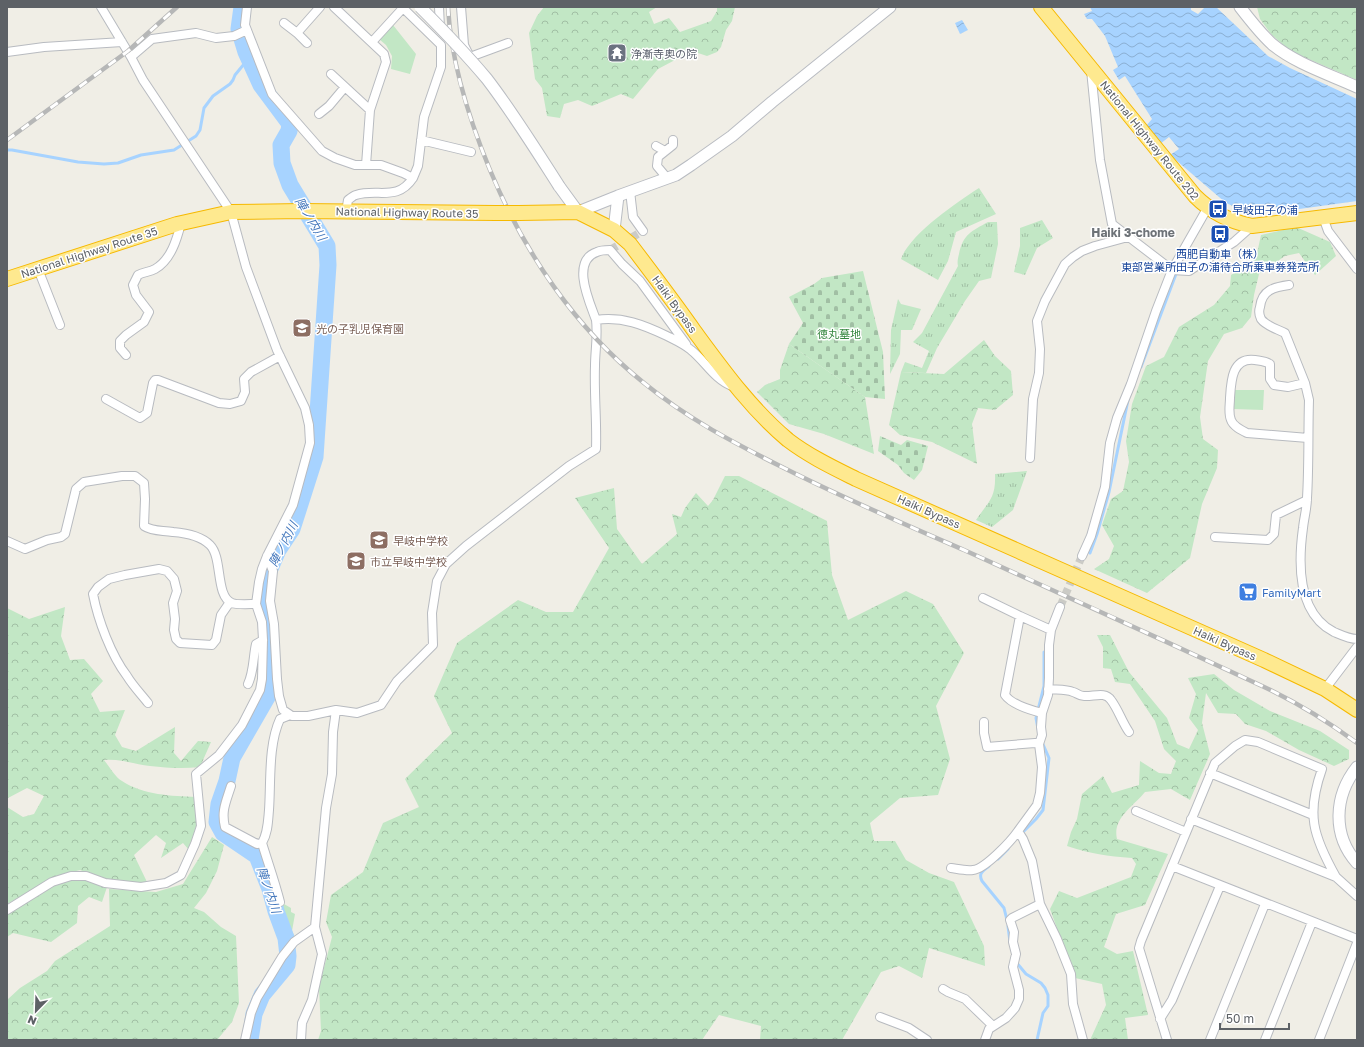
<svg xmlns="http://www.w3.org/2000/svg" width="1364" height="1047" font-family="'Golos Text','Noto Sans JP',sans-serif">
<defs>
<pattern id="grass-tufts" width="24" height="20" patternUnits="userSpaceOnUse"><rect width="24" height="20" fill="#c2e7c5"/><path d="M3 7l-1-3M5 7V3M7 7l1-3M15 17l-1-3M17 17v-4M19 17l1-3" fill="none" stroke="#a1bfa4"/></pattern>
<pattern id="forest-crowns" width="20" height="18" patternUnits="userSpaceOnUse"><rect width="20" height="18" fill="#c2e7c5"/><path d="M2 6a3 3 0 1 1 6 0M12 15a3 3 0 1 1 6 0" fill="none" stroke="#a1bfa4"/></pattern>
<pattern id="cemetery-stones" width="16" height="16" patternUnits="userSpaceOnUse"><rect width="16" height="16" fill="#c2e7c5"/><path d="M2 7V4a2 2 0 0 1 4 0v3zM10 15v-3a2 2 0 0 1 4 0v3z" fill="#a1bfa4"/></pattern>
<pattern id="water-waves" width="16" height="10" patternUnits="userSpaceOnUse"><rect width="16" height="10" fill="#a7d3ff"/><path d="M0 5q4-4 8 0t8 0" fill="none" stroke="#8bafd2"/></pattern>
</defs>
<rect width="100%" height="100%" fill="#f0eee6"/>
<path fill="url(#grass-tufts)" d="M979 188 996 214 956 232 948 261 938 280 901 259C910 234 956 203 979 188Z
M1042 220 1053 238 1037 248 1025 275 1014 272 1020 246V228Z
M988 222H997L998 244 991 278 979 281 965 301 937 348 926 373 901 372 905 362 922 368 929 351 913 342 922 333 958 266C957 262 958 258 959 254 963 234 972 231 988 222Z
M898 299 901 304 921 309 912 330H901L900 354 890 374 891 330Z
M1027 471 1013 510 992 527 976 520C989 501 996 498 995 474Z"/>
<path fill="url(#forest-crowns)" d="M544 7H657L649 12 654 24 669 18 680 32 711 21 717 11V7H735L732 21 726 30 721 47 717 52 707 56 692 51 658 69 633 99 621 94 592 106 578 100 564 104 560 118 547 116 542 88 535 79 529 33 537 16Z
M1257 7H1357V80L1290 51 1271 34 1260 19Z
M1296 227 1330 242 1336 256 1315 275 1299 253 1285 256 1259 274 1254 295 1251 317 1242 328 1224 334 1208 361 1200 417 1203 439 1218 450 1217 468 1202 504 1190 558 1147 593 1094 569 1109 559 1114 546 1102 525 1111 499 1123 491 1129 462 1126 441 1132 404 1146 366 1164 357 1179 327 1214 305 1230 286 1231 275 1256 258 1261 235Z
M984 340 995 356 1011 371 1013 395 995 410 978 408 972 424 977 464 932 442 900 435 889 425 901 372 944 374Z
M789 344 865 397 874 454 824 434 789 424 757 392 765 385 780 379V370Z
M725 476H739L827 521 832 575 848 620 906 591 933 604 964 653 936 706 950 759 938 795 900 798 870 823 874 841H895L906 860 929 873 954 882 984 946 985 966 929 948 922 978 899 966 881 972 842 1040H760L761 1026 719 1015 702 1040H318L321 1031 319 987 332 937 326 922 331 895 363 872 383 823 419 807 405 779 452 733 434 696 457 643 518 600 546 612H573L609 548 575 498 614 488 617 529 642 564 677 534 672 514 681 517 685 508 696 493 708 506 713 500Z
M65 607 61 636 70 660 84 659 103 681 91 694 100 712 125 710 115 735 122 747 136 751 175 727 174 753 181 761 198 741 211 742 200 767C183 769 167 768 150 766 134 764 120 759 104 760 109 766 115 777 122 781 143 795 172 796 196 797L197 823 189 850 183 843 161 858 166 843 156 835 134 855 147 882 137 885 112 883 80 870 57 876 7 904V807L23 817 34 814 44 796 27 788 8 798 7 608 29 619Z
M1097 635H1110L1129 672 1167 718 1177 744 1189 749 1198 730 1189 718 1196 694 1188 678 1214 674 1234 690 1270 711 1320 731 1349 750V759L1334 766 1299 750 1266 731 1245 724 1236 714 1218 713 1206 693 1202 723 1210 754 1190 800 1171 789 1145 792C1134 806 1112 818 1117 839L1168 854 1145 905 1116 914 1104 947 1117 954 1133 951 1148 1015 1125 1018 1128 1040H1090L1106 1005 1102 984 1075 978 1050 909 1059 891 1077 898 1131 877 1136 864 1132 858C1107 856 1091 854 1067 846L1071 832 1077 819 1082 794 1103 776 1112 793 1139 785 1140 761 1159 773 1171 774 1176 761 1164 749 1155 721 1130 684 1115 682 1111 669 1103 668V647Z
M212 837 224 845 217 871 206 893 194 908 204 912 221 927 236 936 239 1003 232 1022 217 1040H7V1000L20 988 47 971 55 961 110 926 109 889 156 892 183 884Z
M82 879 107 887 102 902 89 897 78 906 77 923 51 942 13 933 7 937V913L57 883Z"/>
<path fill="url(#cemetery-stones)" d="M863 271 883 352 885 399 865 397 789 344 803 323 789 297 814 284 822 278Z
M880 436 901 445 907 440 928 446 922 470 914 480 904 473 898 465 878 451Z"/>
<path fill="#c2e7c5" d="M393 25 416 54 410 74 391 69 392 56 386 45 379 39Z
M1234 390H1264L1263 410 1233 409Z
M284 904 291 908V912L295 914 292 931 295 937 289 939 283 926 276 905Z"/>
<path fill="url(#water-waves)" d="M1090 7H1191V10L1198 14 1205 7H1216L1268 56 1290 68 1357 99V201L1292 210 1257 204 1244 211 1226 203 1170 155 1179 149 1169 137 1160 144 1146 126 1152 119 1125 76 1119 80 1113 70 1118 67 1105 36 1092 19H1087L1084 14 1092 11Z
M962 20 968 30 960 34 955 23Z"/>
<g fill="none" stroke-linecap="round" stroke-linejoin="round">
<path stroke="#a7d3ff" stroke-width="3" d="M7 150H12L78 162 104 164 118 163 141 155 174 150 196 136 200 130 204 108 213 96 230 84 233 80 235 75 249 58
M1141 367 1176 274
M1090 553 1097 534 1109 492 1128 400
M1038 729 1036 718 1044 686V652
M1021 834 1036 819 1043 810 1049 758 1042 742
M998 859 1008 849
M989 866C983 871 978 873 982 881L1004 908 1007 920
M1008 926 1010 942
M1016 962 1026 974 1041 983 1045 988 1048 995V1006L1043 1013 1037 1040"/>
<path stroke="#a7d3ff" stroke-width="17" d="M242 7 239 29 246 52 261 85 290 124 289 131 281 145 282 163 290 185 327 246 328 265 315 457 292 529 278 550 266 578 264 605 268 629 270 652V692L232 758 227 781 219 804 217 822 223 833 257 856 270 889 276 911 286 938 288 956 287 965 262 995 254 1014 250 1040"/>
<path stroke="#cbcbc6" stroke-width="8" stroke-dasharray="8 4" stroke-linecap="butt" d="M610 250 643 231
M1060 607 1082 556"/>
<g stroke="#b8bbc0" stroke-width="10">
<path id="street" d="M247 7 245 25 272 94 322 151 335 158 355 165H381L403 173 413 178C397 202 378 188 356 195 354 195 351 198 348 200L346 212
M334 7 384 54 386 62 370 110 366 165
M402 7 441 45V67L424 117 418 166 413 178
M439 7 440 28
M461 7 464 45 470 57 508 43
M284 23 297 33 320 7
M297 33 307 43
M372 42 403 8
M7 52 44 47 122 42
M131 57 152 39 196 33 216 38 234 36 247 30
M1091 70 1100 160 1112 224 1172 270 1208 207
M331 74 370 110
M319 114 329 106 345 87
M421 140 471 152
M656 146 665 151
M667 178 657 166 658 157 673 145V140
M630 191 633 217 643 231
M1323 217 1328 231 1357 269
M38 269 60 325
M1289 285C1274 287 1262 290 1260 307 1259 310 1259 315 1261 319 1266 326 1277 329 1285 333L1305 383 1309 400C1308 432 1309 465 1307 498 1307 508 1304 518 1303 528 1298 564 1297 613 1334 632 1341 635 1349 639 1357 639
M596 320C590 303 570 261 597 252 601 250 606 250 610 250L622 264 640 281 686 344
M126 355 120 348V341L126 335 144 322 149 312 136 295 133 285 138 275C143 272 150 272 155 269 171 260 177 239 181 223
M1305 383 1288 387 1274 385 1270 379V364C1265 361 1261 361 1255 360 1232 357 1231 381 1230 398 1230 405 1228 413 1231 420 1233 426 1241 430 1247 433L1308 438
M106 399 140 418 147 413 153 383 155 380H158L219 403 230 404 241 401 245 392 244 379 251 372 280 356
M1030 458 1033 399 1039 373 1040 349 1037 321 1045 301 1065 264 1073 257 1082 251 1095 246 1128 237
M1215 537 1268 540 1274 534 1276 515 1307 500
M7 541 25 549 47 540 61 537 65 534 76 489 84 482 122 476H135L144 483 145 499 144 526C153 532 163 530 173 532 186 533 201 536 210 545 223 558 215 596 232 603 237 605 250 604 256 604
M267 556 273 571 270 601 274 624 277 679 279 696 283 710 292 716H308L336 710 357 713 381 705 397 681 433 645 432 613 437 581 446 564 466 546 569 466 596 449C597 422 594 394 595 366 595 351 598 336 596 320 622 316 644 325 667 336 675 340 684 344 691 350 705 361 714 379 732 386
M1082 556 1091 536 1105 487 1110 443 1117 418 1131 384 1156 311 1172 270 1189 271 1234 242 1252 226
M983 598 1020 616
M1060 607 1051 630 1049 645V678L1048 695 1042 713 1041 727 1042 735 1039 744 1042 767 1040 793 1037 805 1018 831 1023 839 1032 861 1040 904 1057 939 1071 974 1073 1004 1083 1040
M248 684C254 671 253 657 256 644L263 640
M1048 689C1055 690 1066 689 1073 692 1077 693 1079 696 1084 696 1093 697 1105 691 1111 700 1118 709 1122 722 1129 732
M1325 689 1357 647
M148 703C141 694 133 686 127 676 111 655 98 620 93 594L98 587 109 579 125 575 159 569 167 571 174 579 177 591 173 603 175 619 174 630 176 639 180 643 212 645 216 640 221 615 230 602
M1042 713C1030 710 1012 705 1005 695L1020 616 1051 630
M984 722V733L987 747 1035 743 1039 744
M1210 773 1313 815
M231 786C226 802 221 811 225 827L257 844 262 843C268 833 268 821 269 810 271 782 268 745 280 719L290 715
M1136 811 1186 832
M1191 819 1336 877 1357 896
M262 843C268 863 275 882 280 902
M1172 866 1357 939
M951 868C958 869 966 871 973 870 985 869 1011 841 1018 831
M7 910 52 882 71 876H86L105 883 141 887 166 883 181 875 195 844 201 826 196 774 219 755 242 725 260 690 262 679 263 640 262 622 256 604 259 582 262 569 267 556 293 505 310 443 309 425 305 408 277 350 246 267 231 212 143 80 131 57 101 7
M943 989 948 992 965 999 993 1026
M880 1017 909 1028 927 1040
M1160 1019 1172 1000 1220 886
M245 1040 251 1013 257 998 282 957 294 942 315 927
M301 1040 302 1023 312 1000 322 954 315 927 326 808 332 774 333 732 336 710
M985 1040 989 1029 1006 1018 1015 1008 1019 999V990L1013 967 1016 954 1013 942 1014 932 1010 920 1012 918 1040 904
M1167 1040 1139 948 1141 941 1215 763 1235 746 1245 740 1258 742 1322 769C1306 814 1313 836 1336 877
M1210 1040 1265 904
M1265 1040 1312 922
M1319 1040 1357 943"/>
</g>
<g stroke="#b9bcc2" stroke-width="13">
<path id="secondary" d="M1240 7C1250 20 1260 33 1272 44 1294 63 1331 75 1357 87
M559 186 578 212 618 196 676 175 691 165 732 136 772 102 890 7
M614 230 618 196
M1357 767C1334 796 1332 835 1357 863"/>
</g>
<g stroke="#f6b900" stroke-width="16">
<path id="highway" d="M1041 7 1195 196C1211 212 1231 222 1252 226L1357 213
M519 213 578 212 614 230 630 244C652 273 674 302 695 332 723 370 751 409 788 440 809 456 832 467 856 479L1264 660 1325 689 1357 710
M7 279 177 224 231 212 302 211 496 213"/>
</g>
<use href="#street" stroke="#fff" stroke-width="8"/>
<use href="#secondary" stroke="#fff" stroke-width="11"/>
<use href="#highway" stroke="#fee98f" stroke-width="14"/>
<g stroke="#b6b7b7" stroke-width="4.5">
<path id="rail" d="M448 7C451 63 469 119 490 170 524 252 575 328 644 383 688 419 734 443 784 468 843 498 904 524 964 550 1064 595 1163 640 1262 686 1296 702 1327 721 1357 743
M7 140 128 51 177 7"/>
</g>
<use href="#rail" stroke="#fff" stroke-width="3" stroke-dasharray="9" stroke-linecap="butt"/>
<g stroke="#b9bcc2" stroke-width="13" stroke-linecap="butt">
<path id="secondary-bridge" d="M420 7C443 30 466 54 487 79 513 113 536 150 559 186"/>
</g>
<g stroke="#f6b900" stroke-width="16" stroke-linecap="butt">
<path id="highway-bridge" d="M496 213H519"/>
</g>
<use href="#secondary-bridge" stroke="#fff" stroke-width="11"/>
<use href="#highway-bridge" stroke="#fee98f" stroke-width="14"/>
</g>
<defs>
<g id="temple-square" transform="scale(1)"><rect x="-9" y="-9" width="18" height="18" rx="4" fill="#6b7280" stroke="#fff"/><path d="M0-6L5-2H3V0L6.5 2.5H4V6H1.5V3h-3V6H-4V2.5H-6.5L-3 0V-2H-5Z" fill="#fff"/></g>
<g id="bus-square" transform="scale(1)"><rect x="-9" y="-9" width="18" height="18" rx="4" fill="#1a4fb4" stroke="#fff"/><path d="M-5-6H5V4H4V6H2V4H-2V6H-4V4H-5ZM-3.5-4V0h7V-4ZM-3.5 1.2v1.5H-2V1.2ZM2 1.2v1.5H3.5V1.2Z" fill="#fff"/></g>
<g id="school-square" transform="scale(1)"><rect x="-9" y="-9" width="18" height="18" rx="4" fill="#8d6e63" stroke="#fff"/><path d="M0-5L7-2L0 1L-7-2ZM-4 1L0 2.5L4 1V4Q0 6-4 4Z" fill="#fff"/></g>
<g id="supermarket-square" transform="scale(1)"><rect x="-9" y="-9" width="18" height="18" rx="4" fill="#3f7fe0" stroke="#fff"/><path d="M-6-5.5h2.5l.6 2H6L4.5 2H-2.5L-4.4-4H-6ZM-1.5 3.2a1.3 1.3 0 1 0 .1 0ZM3 3.2a1.3 1.3 0 1 0 .1 0Z" fill="#fff"/></g>
</defs>
<g fill-rule="evenodd">
<use href="#temple-square" x="617" y="53"/>
<use href="#bus-square" x="1218" y="209"/>
<use href="#bus-square" x="1220" y="234"/>
<use href="#school-square" x="302" y="328"/>
<use href="#school-square" x="379" y="540"/>
<use href="#school-square" x="356" y="561"/>
<use href="#supermarket-square" x="1248" y="592"/>
</g>
<g text-anchor="middle" dominant-baseline="central" stroke-width="3" stroke-linejoin="round" paint-order="stroke">
<g font-size="11" fill="#5b616d" stroke="#fff" text-anchor="start">
<text x="631" y="53">浄漸寺奥の院</text>
</g>
<g font-size="11" fill="#5d6166" stroke="#fff">
<text transform="translate(1150 140) rotate(51)">National Highway Route 202</text>
<text transform="translate(407 212) rotate(1)">National Highway Route 35</text>
<text transform="translate(89 252) rotate(-18)">National Highway Route 35</text>
<text transform="translate(675 304) rotate(54)">Haiki Bypass</text>
<text transform="translate(929 511) rotate(24)">Haiki Bypass</text>
<text transform="translate(1225 643) rotate(24)">Haiki Bypass</text>
</g>
<g font-size="11" fill="#164399" stroke="#fff" text-anchor="start">
<text x="1232" y="209">早岐田子の浦</text>
<text x="1220" y="253" text-anchor="middle">西肥自動車（株）<tspan x="1220" dy="13">東部営業所田子の浦待合所乗車券発売所</tspan></text>
</g>
<g font-size="11" fill="#785e54" stroke="#fff" text-anchor="start">
<text x="316" y="328">光の子乳児保育園</text>
<text x="393" y="540">早岐中学校</text>
<text x="370" y="561">市立早岐中学校</text>
</g>
<g font-size="11" fill="#34863e" stroke="#fff">
<text x="839" y="333">徳丸墓地</text>
</g>
<g font-size="11" fill="#366cbe" stroke="#fff" text-anchor="start">
<text x="1262" y="592">FamilyMart</text>
</g>
<g font-size="12" font-style="italic" fill="#4377bc" stroke="#fff">
<text transform="translate(311 219) rotate(59)">陣ノ内川</text>
<text transform="translate(283 544) rotate(-63)">陣ノ内川</text>
<text transform="translate(269 890) rotate(71)">陣ノ内川</text>
</g>
<g font-size="12" font-weight="bold" fill="#6e7378" stroke="#fff">
<text x="1133" y="232">Haiki 3-chome</text>
</g>
</g>
<rect width="1364" height="1047" fill="none" stroke="#5d6166" stroke-width="16"/>
<g transform="translate(36 1011) rotate(203)" stroke="#ffffff" stroke-width="3" paint-order="stroke">
<path d="M0-3L7 15L0 10L-7 15Z" fill="#5d6166"/>
<text y="-6" font-size="11" font-weight="bold" text-anchor="middle" fill="#5d6166">N</text>
</g>
<path d="M1220 1023v6h69v-6" fill="none" stroke="#5d6166" stroke-width="2"/>
<text x="1226" y="1023" font-size="12" fill="#5d6166" stroke="#ffffff" stroke-width="3" paint-order="stroke">50 m</text>
</svg>
